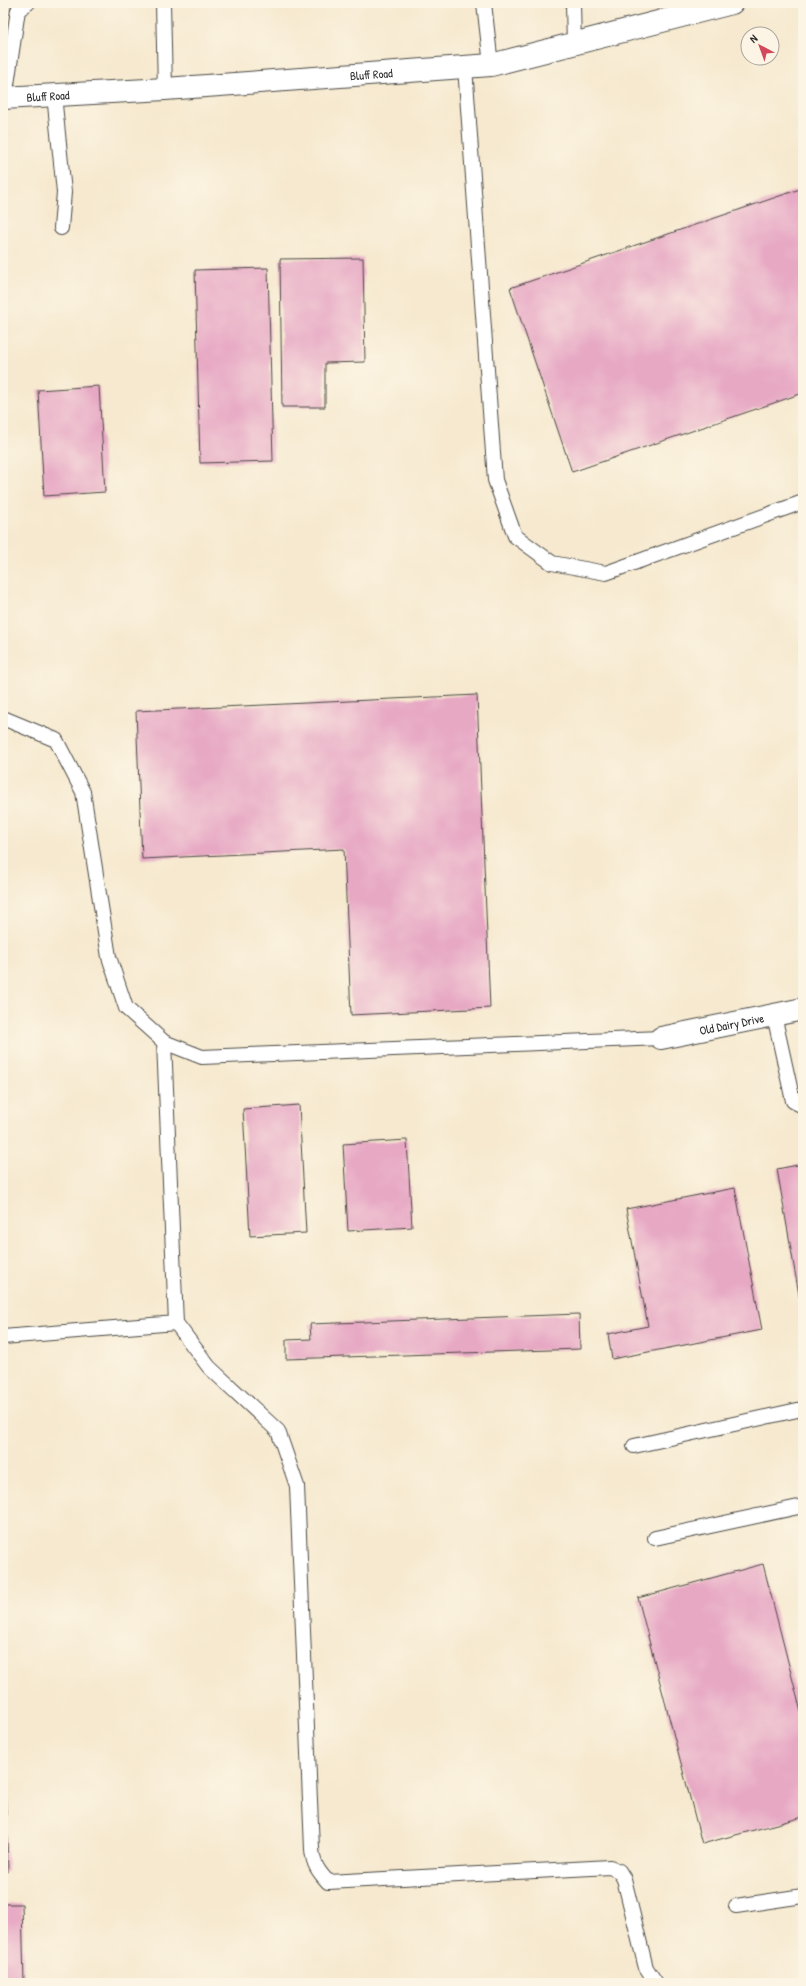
<svg xmlns="http://www.w3.org/2000/svg" width="806" height="1986" font-family="'Patrick Hand',sans-serif">
<rect width="100%" height="100%" fill="#fcf5e5"/>
<filter id="ink" filterUnits="userSpaceOnUse"><feTurbulence type="fractalNoise" baseFrequency=".025" numOctaves="2"/><feDisplacementMap in="SourceGraphic" scale="8" xChannelSelector="R" yChannelSelector="G"/><feConvolveMatrix kernelMatrix="1 2 1 2 8 2 1 2 1" color-interpolation-filters="sRGB"/></filter>
<filter id="wash" filterUnits="userSpaceOnUse"><feTurbulence type="fractalNoise" baseFrequency=".012" numOctaves="4" result="noise"/><feDisplacementMap in="SourceGraphic" scale="16" xChannelSelector="R" yChannelSelector="G"/><feGaussianBlur stdDeviation="0.9" result="paint"/><feColorMatrix in="noise" values="0 0 0 0 0 0 0 0 0 0 0 0 0 0 0 0 0 1.4 0 .05"/><feComposite in="paint" operator="in"/></filter>
<g filter="url(#wash)">
<rect width="100%" height="100%" fill="#f6e9cf"/>
<g id="blocks">
<path fill="#e7a8c4" d="M803 188V393L572 472 510 288Z
M363 258 365 362 325 363V407H282L280 259Z
M268 268 273 461 200 463 195 270Z
M99 386 105 492 44 496 38 390Z
M477 695 490 1008 351 1015 344 849 142 859 136 711Z
M299 1105 306 1233 250 1236 243 1109Z
M407 1140 412 1227 348 1231 343 1144Z
M803 1164V1312H802L777 1169Z
M735 1188 762 1330 612 1359 608 1334 648 1326 626 1209Z
M579 1314 580 1349 286 1359V1340L311 1339 310 1324Z
M763 1564 803 1720V1817L702 1844 638 1598Z
M3 1719 8 1872H3Z
M3 1904H22L24 1983H3Z"/>
</g>
</g>
<g filter="url(#ink)">
<use href="#blocks" fill-opacity="0" stroke="#494844" stroke-width="1"/>
<g fill="none" stroke-linecap="round" stroke-linejoin="round">
<g stroke="#494844" stroke-width="16">
<path id="service" d="M163 3 165 89
M484 3 491 65
M573 3 574 45
M465 67 495 480 515 536 552 563 606 573 803 502
M54 95 64 192 61 228
M5 98 18 10 28 3
M3 718 56 740 83 792 109 957 126 1008 164 1042 202 1057 661 1038
M774 1015 793 1101 803 1106
M176 1323 209 1367 278 1431 297 1486 312 1849C313 1864 318 1871 328 1882L610 1867 619 1871 624 1879 646 1968 656 1983
M3 1337 176 1323 164 1042
M634 1446 802 1409
M655 1538 803 1506
M736 1906 803 1896"/>
</g>
<g stroke="#494844" stroke-width="24">
<g id="minor">
<path id="s1" d="M661 1038 803 1009"/>
</g>
</g>
<g stroke="#494844" stroke-width="24">
<g id="secondary">
<path id="s2" d="M3 98 165 89 491 65 732 3"/>
</g>
</g>
<use href="#service" stroke="#fff" stroke-width="14"/>
<use href="#minor" stroke="#fff" stroke-width="22"/>
<use href="#secondary" stroke="#fff" stroke-width="22"/>
</g>
</g>
<g text-anchor="middle" dominant-baseline="central" stroke-width="3" stroke-linejoin="round" paint-order="stroke">
<g font-size="12" fill="#2b2b2b" stroke="#fcf5e5">
<text stroke="none"><textPath href="#s2" startOffset="369">Bluff Road</textPath></text>
<text stroke="none"><textPath href="#s2" startOffset="45">Bluff Road</textPath></text>
<text stroke="none"><textPath href="#s1" startOffset="72">Old Dairy Drive</textPath></text>
</g>
</g>
<rect width="806" height="1986" fill="none" stroke="#fcf5e5" stroke-width="16"/>
<g transform="translate(760 46) rotate(319)"><circle r="19" fill="#fcf5e5" stroke="#a8a49b"/>
<path d="M0-3L7 15L0 10L-7 15Z" fill="#d1495b"/>
<text y="-6" font-size="11" font-weight="bold" text-anchor="middle" fill="#2b2b2b">N</text>
</g>
</svg>
